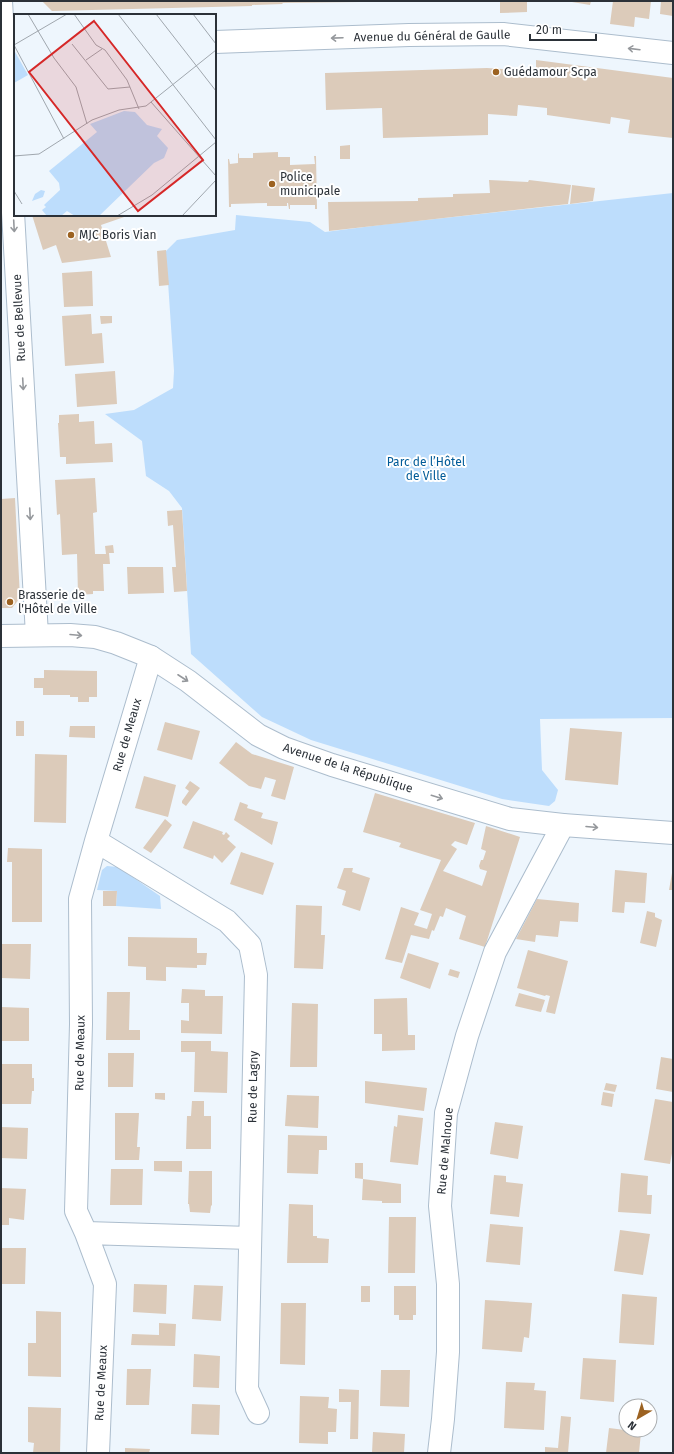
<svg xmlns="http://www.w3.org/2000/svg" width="674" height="1454" font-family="'Fira Sans',sans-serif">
<rect width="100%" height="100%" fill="#eef6fd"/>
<path fill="#bdddfc" d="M673 193V718L540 719 542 770 558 790 555 801 549 806 502 799 311 740 262 717 191 654 182 508 169 491 146 476 142 441 105 414 134 410 173 388 174 371 168 282 162 255 177 240 235 230 236 215 310 222 325 232 404 222 426 220Z
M107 866 118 867 160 896 161 909 116 906 117 891 97 890 102 870Z"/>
<path fill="#dccbba" d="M42 1H360V2L282 3 283 4 252 5V6L52 11Z
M500 1H527V12L500 13Z
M566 1H591L590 5Z
M613 1H651L649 19 635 17 634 27 610 24Z
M661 1H673V16L660 14Z
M536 60 673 78V138L628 133 630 120 611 117 610 124 547 115V108L518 105 517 116 488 114V135L383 138 382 108 326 110 325 73 487 68 536 71Z
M350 145V159H340V146Z
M278 152V157H290V165L315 164 314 156H316L317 209H315V205H290V209H289L288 203H287V206H267V203L231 204V207H229L228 159H229L230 164 238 163V153L239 154V158H253V153Z
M489 180 528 182 529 180 571 185 568 204 329 231 328 202 418 201V198L453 197V194L490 193Z
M572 185 595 188 593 201 570 204Z
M32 215H130L101 225 111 257 62 263 56 245 43 250Z
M166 250 169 285 159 286 157 251Z
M92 271 93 306 64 307 62 273Z
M91 314 92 334 102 333 104 363 65 366 62 316Z
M100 316H112V323L101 324Z
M115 371 117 404 77 407 75 374Z
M79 414V422L94 421 95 444 112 443 113 462 66 464V457H60L58 423H59V415Z
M95 478 97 512 93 513 95 554H106L105 546 113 545 114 553H109L110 564H103L104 591H93V594L78 595 77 554 62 555 60 514 57 515 55 480Z
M15 498 20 598 12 608H1V499Z
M182 510 187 591 174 592 172 567H176L173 525 168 526 167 511Z
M127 567H163L164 593 128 594Z
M44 670 97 671V697H89V702H78V697H70V695H43V688H34V678H44Z
M16 721H24V736H16Z
M165 722 200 731 192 760 157 750Z
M70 726H95V738L69 737Z
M570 728 622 732 618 785 565 780Z
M236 742 252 754 294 767 285 800 271 796 276 780 265 777 261 789 249 786 219 763Z
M35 754 67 755 66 823 34 822Z
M144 776 176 785 168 817 135 808Z
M190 781 200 788 186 806 182 803V801L189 791 185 788Z
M375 793 475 823 467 845 455 841 451 845 457 849 443 871 482 886 487 871 480 869 479 866 481 860H483L486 851 481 849 486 826 520 837 485 947 459 939 466 916 446 908 443 917 440 916 434 931 432 930 429 939 411 935 402 963 385 959 401 907 419 913 414 925 427 929 432 914 420 910 441 860 399 847 401 843 363 832Z
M240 802 248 805 247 808 263 813 261 818 278 822 272 845 234 820Z
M165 819 172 825 151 853 143 848Z
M193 821 223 832 222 834 224 835 226 832 230 836 227 839 236 847 222 863 214 855 213 859 183 848Z
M8 848 42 849V922H12V862H7Z
M241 852 274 863 263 895 230 884Z
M344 868H353L352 872 370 878 360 911 342 905 346 891 337 888Z
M615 870 647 873 645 903 625 902 624 913 612 912Z
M672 873 673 890H669Z
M103 891H117L116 906H103Z
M537 899 579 903 578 922 560 921 558 937 536 935 535 942 516 939Z
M296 905 322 906 321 935H325L323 969 294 968Z
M647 911 655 913V917L662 920 656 947 640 943Z
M128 937 197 938V953H207L206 965H197V968L166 967V981L146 980V967L128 966Z
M2 944H31L30 979 2 978Z
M528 950 568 961 555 1014 546 1012 550 996 546 995 545 996 517 988Z
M408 953 439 963 430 989 400 978Z
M450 969 460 972 458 978 448 975Z
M182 989 205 990V996H223L222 1034 181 1033V1020L189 1021V1003H181Z
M107 992H130L129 1030H140V1040H106Z
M519 993 545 1000 541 1012 515 1006Z
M407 998 408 1035H415V1050L382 1051V1034H374V999Z
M292 1003 318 1004 317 1067H290Z
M1 1007 29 1008V1041H1Z
M181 1041H211V1051L228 1052 227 1093 194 1092 195 1052H181Z
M108 1053H134L133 1087H108Z
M661 1057 673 1059V1092L656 1089Z
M2 1064H32V1078H34V1091H32L31 1104H2Z
M365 1081 427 1088 424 1111 365 1103Z
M606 1083 617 1085 615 1092 604 1090Z
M603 1092 614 1094 612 1107 601 1105Z
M155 1093H165V1100L155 1099Z
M287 1095 319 1096 318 1128 285 1126Z
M655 1099 673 1102V1148L670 1164 644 1160Z
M192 1101H204V1116H211V1149H186L187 1116H191Z
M115 1113H139L137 1147H140L139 1160H115Z
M398 1115 423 1118 418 1165 390 1162 394 1126 397 1127Z
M495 1122 523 1126 518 1159 490 1154Z
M1 1127 28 1128 27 1159 1 1158Z
M288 1135 327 1136V1150H319L318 1174 287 1173Z
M154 1161H182V1172L154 1171Z
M355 1163H363V1179L355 1178Z
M111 1169H143L142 1205H110Z
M189 1171H212V1205L211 1206 210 1213 190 1212 189 1204H188Z
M621 1173 648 1176 647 1195H652L651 1214 618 1212Z
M494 1175 506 1176V1182L523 1184 519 1217 490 1214Z
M363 1179 401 1184V1203H382V1201L362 1200Z
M1 1188 26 1189 24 1220 9 1218V1225H1Z
M289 1204 313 1205V1236H317V1238L329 1239 328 1263H287Z
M389 1217H416L415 1273H388Z
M490 1224 523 1227 520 1265 486 1262Z
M620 1230 650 1234 643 1275 614 1271Z
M1 1248H26L25 1284H1Z
M134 1284 167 1285 166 1314 133 1312Z
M194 1285 223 1286 221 1321 192 1319Z
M361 1286H370V1302H361Z
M394 1286H416V1315H413V1320H399V1315H394Z
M622 1294 657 1297 654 1345 619 1343Z
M485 1300 532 1303 529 1338 524 1337 522 1352 482 1349Z
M281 1303H306L305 1365 280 1364Z
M36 1311 61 1312V1377L28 1376V1343H36Z
M159 1323 176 1324 175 1346 131 1345 132 1334 159 1335Z
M194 1354 220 1356 219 1388 193 1387Z
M583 1358 616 1360 614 1402 580 1399Z
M127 1369H151L149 1405H126Z
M381 1370H410L409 1407 380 1406Z
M506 1382 535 1383 534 1390 546 1391 544 1430 504 1428Z
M339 1389 359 1390 358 1439H350L351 1402H339Z
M300 1396 329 1397 328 1408 337 1409 336 1432H328V1444L299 1443Z
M192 1404 220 1405 219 1435 191 1434Z
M28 1407 61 1408 60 1453H33L34 1443 28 1442Z
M561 1416 571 1417 568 1453H545V1447L558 1448Z
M609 1428 641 1432 639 1453H606Z
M373 1432 405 1434 404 1453H372Z
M125 1448 150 1449 149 1453H125Z"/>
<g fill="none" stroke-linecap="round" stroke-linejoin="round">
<g stroke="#acbdcd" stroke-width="24">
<path id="street" d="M1 1 37 635
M96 841 227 921 250 945 256 975 247 1389 258 1413
M86 1233 250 1238
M98 1453 105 1284 86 1233 76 1211 81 1024 80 899 96 841 151 657
M439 1453 443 1419 448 1352V1284L440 1206 446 1113 467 1036 495 952 563 825"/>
</g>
<g stroke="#acbdcd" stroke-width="24">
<path id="secondary" d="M215 42 409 35 503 34 673 53
M1 48 15 47
M1 636 70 635 95 637 116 643 151 657 188 681 258 735 284 748 332 765 510 819 563 825 673 833"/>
</g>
<use href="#street" stroke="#fff" stroke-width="22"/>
<use href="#secondary" stroke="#fff" stroke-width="22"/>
</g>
<defs><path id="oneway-shaft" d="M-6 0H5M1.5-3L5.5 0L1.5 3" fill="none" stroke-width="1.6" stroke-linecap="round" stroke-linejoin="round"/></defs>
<g stroke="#95989c">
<use href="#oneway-shaft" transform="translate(337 38) rotate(178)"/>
<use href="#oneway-shaft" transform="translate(634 49) rotate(-173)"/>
<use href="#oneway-shaft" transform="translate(14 226) rotate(87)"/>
<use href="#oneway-shaft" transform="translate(23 384) rotate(87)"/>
<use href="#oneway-shaft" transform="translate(30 514) rotate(87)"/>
<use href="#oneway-shaft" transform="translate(76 635) rotate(5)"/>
<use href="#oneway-shaft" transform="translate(183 678) rotate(33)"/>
<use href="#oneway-shaft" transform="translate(437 797) rotate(17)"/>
<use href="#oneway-shaft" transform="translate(592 827) rotate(5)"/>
</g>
<g fill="#9c6221" stroke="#fff" stroke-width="1.5">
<circle cx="496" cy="72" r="4"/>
<circle cx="272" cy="184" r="4"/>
<circle cx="71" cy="235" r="4"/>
<circle cx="10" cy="602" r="4"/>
</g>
<g text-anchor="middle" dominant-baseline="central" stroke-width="4" stroke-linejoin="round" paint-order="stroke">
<g font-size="12" fill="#2b3138" stroke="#fff">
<text transform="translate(432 36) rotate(-1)">Avenue du Général de Gaulle</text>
<text transform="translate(19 318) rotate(-93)">Rue de Bellevue</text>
<text transform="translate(127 735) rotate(-74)">Rue de Meaux</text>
<text transform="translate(348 768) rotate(18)">Avenue de la République</text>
<text transform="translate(80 1053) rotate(-89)">Rue de Meaux</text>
<text transform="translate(253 1087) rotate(-89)">Rue de Lagny</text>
<text transform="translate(445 1151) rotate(-85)">Rue de Malnoue</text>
<text transform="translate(101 1383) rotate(-87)">Rue de Meaux</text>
</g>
<g font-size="12" fill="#2b3138" stroke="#fff" text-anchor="start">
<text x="504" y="72">Guédamour Scpa</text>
<text x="280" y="177">Police<tspan x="280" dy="14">municipale</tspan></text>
<text x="79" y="235">MJC Boris Vian</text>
<text x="18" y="595">Brasserie de<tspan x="18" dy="14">l'Hôtel de Ville</tspan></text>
</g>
<g font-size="12" fill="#015b98" stroke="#fff">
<text x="426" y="462">Parc de l’Hôtel<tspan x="426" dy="14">de Ville</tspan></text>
</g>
</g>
<g transform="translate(14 14)">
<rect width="202" height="202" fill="#eef6fd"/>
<path d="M0 36 14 61 0 69ZM110 97 121 98 133 111 148 115 143 122 154 134 150 144 140 149 85 202H61L53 197 47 202H33L28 196 32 193 30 191 46 176 45 169 35 157 83 118 76 110ZM27 176 31 177 29 183 18 187 21 180Z" fill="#bdddfc"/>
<path fill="none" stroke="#a0a7ae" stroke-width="1" d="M14 0 40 44 62 73 73 110M60 0 82 31 91 36 113 66 125 95M104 0 202 126M142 0 202 77M179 0 202 30M58 30 94 75 116 73M0 31 50 125M0 31 53 0M72 46 88 35M137 88 202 162M0 142 25 140 78 106 105 96 132 92 202 36M0 177 8 190M103 202 138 181 202 128M168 202 202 166"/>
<path fill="#d62828" fill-opacity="0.15" stroke="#d62828" stroke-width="2" d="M80 7 189 146 124 197 15 58Z"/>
<rect width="202" height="202" fill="none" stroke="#2b3138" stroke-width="2"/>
</g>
<rect width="674" height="1454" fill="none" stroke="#2b3138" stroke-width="4"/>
<g transform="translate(638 1418) rotate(218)"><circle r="19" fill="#ffffff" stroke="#aaadaf"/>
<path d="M0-3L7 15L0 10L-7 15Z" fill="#9c6221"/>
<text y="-6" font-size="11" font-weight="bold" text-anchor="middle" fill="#2b3138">N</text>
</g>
<path d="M530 34v6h66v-6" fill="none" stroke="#2b3138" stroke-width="2"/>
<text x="536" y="34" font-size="12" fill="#2b3138" stroke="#ffffff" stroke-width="3" paint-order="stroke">20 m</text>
</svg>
